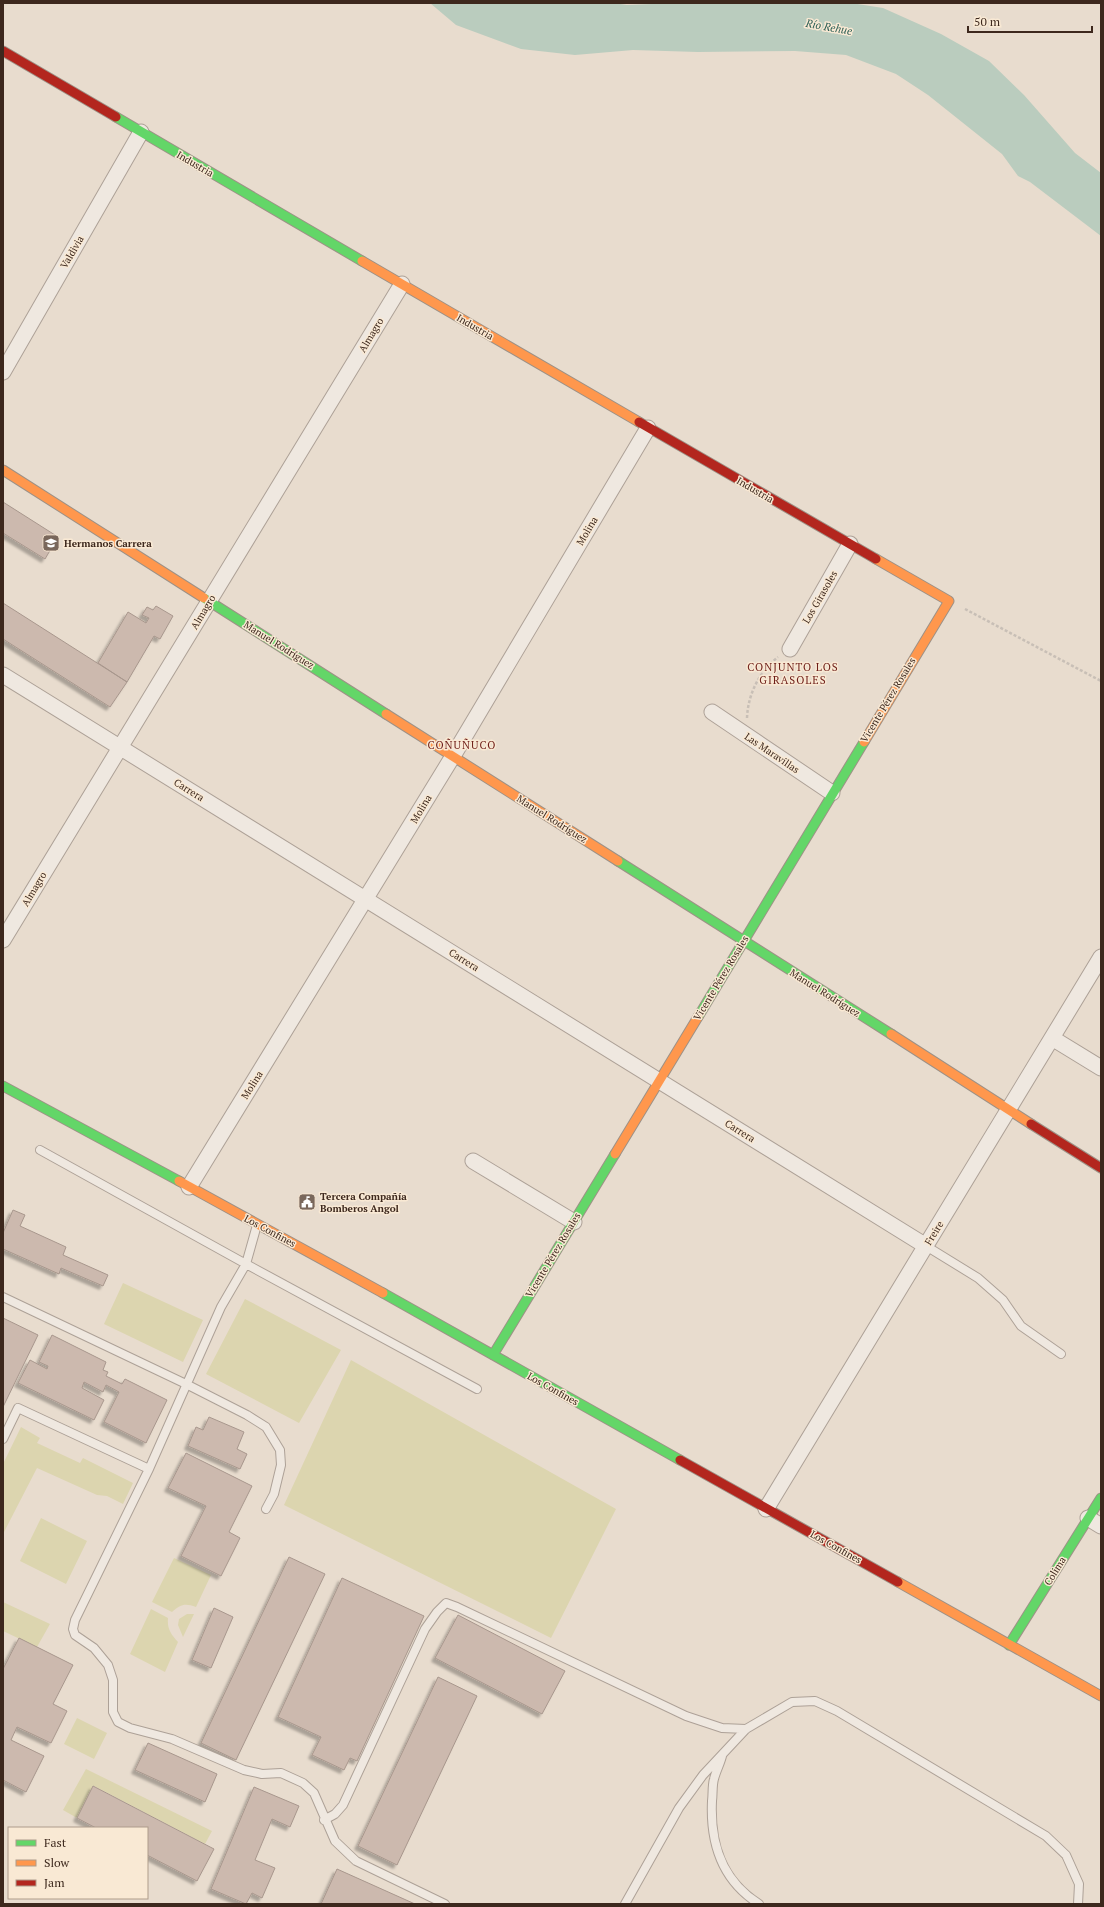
<svg xmlns="http://www.w3.org/2000/svg" width="1104" height="1907" font-family="'PT Serif',serif">
<defs>
<filter id="shadow"><feDropShadow dx="-3.5" dy="3.5" stdDeviation="1" flood-color="#0004"/></filter>
</defs>
<rect width="100%" height="100%" fill="#e8dcce"/>
<path fill="#dcd5af" d="M123 1283 203 1320 183 1362 104 1324Z
M245 1299 341 1350 299 1423 206 1374Z
M351 1360 616 1509 551 1638 284 1505Z
M21 1427 40 1438 37 1443 80 1463 83 1458 133 1483 123 1504 107 1496 97 1495 37 1468 3 1534V1464Z
M41 1518 87 1541 66 1584 20 1561Z
M174 1558 211 1575 196 1607C185 1603 181 1604 172 1612L152 1602Z
M3 1602 50 1624 37 1647 3 1631Z
M151 1609 168 1618C167 1629 171 1634 178 1642L165 1672 130 1654Z
M187 1614H194L183 1637 178 1625 179 1619Z
M77 1718 107 1733 94 1759 64 1744Z
M86 1769 212 1831 205 1844 94 1786 77 1818 63 1810Z"/>
<path fill="#baccbe" d="M430 3H614L627 5 676 3H851L883 8 941 34 989 61 1024 95 1075 153 1101 173V236L1030 182 1018 176 1002 154 928 95 896 74 846 55 795 51 698 52 633 50 575 55 521 49 456 25Z"/>
<path fill="#ccb9ae" stroke="#a8978d" filter="url(#shadow)" d="M3 502 55 535 52 540 55 542 45 559 3 533Z
M3 603 127 682 110 707 3 639Z
M156 606 173 616 160 639 154 636 127 682 98 663 128 612 146 623 149 618 142 615 147 607 153 610Z
M13 1210 25 1215 20 1226 66 1247 63 1255 108 1275 103 1286 61 1268 59 1274 3 1249V1233Z
M3 1318 38 1335 3 1407Z
M52 1335 106 1362 103 1370 108 1372 106 1376 122 1384 125 1379 167 1400 146 1443 104 1422 119 1392 106 1385 103 1392 84 1382 82 1388 104 1400 94 1420 18 1383 30 1360 47 1369 48 1366 39 1362Z
M209 1417 244 1432 237 1449 247 1454 240 1469 188 1446 196 1427 203 1430Z
M186 1453 252 1486 229 1532 240 1538 221 1576 181 1556 206 1506 168 1488Z
M289 1557 325 1574 236 1760 201 1743Z
M342 1578 424 1616 357 1761 350 1758 344 1770 312 1755 321 1737 278 1717Z
M214 1608 233 1617 211 1668 192 1660Z
M458 1615 565 1671 542 1714 435 1658Z
M19 1638 73 1665 53 1704 67 1711 51 1743 17 1727 11 1740 44 1756 26 1792 3 1780V1669Z
M438 1677 477 1696 397 1865 358 1846Z
M148 1743 217 1774 205 1802 135 1770Z
M93 1786 214 1849 197 1881 147 1855V1828H96L77 1818Z
M254 1787 299 1806 290 1827 272 1819 255 1860 275 1868 262 1898 252 1893 246 1904 211 1889Z
M337 1869 415 1904H321Z"/>
<g fill="none" stroke-linecap="round" stroke-linejoin="round">
<g stroke="#ada197" stroke-width="10">
<path id="lane" d="M40 1150 246 1264 477 1389
M926 1246 978 1278 1003 1300 1021 1326 1061 1354
M3 1297 186 1384 247 1415 266 1427 280 1450 281 1465 274 1494 266 1509
M3 1439 18 1408 149 1469 221 1307 246 1264 257 1225
M149 1469 75 1620 73 1629 75 1635 94 1648 108 1665 113 1680V1712L118 1722 130 1728 172 1739 244 1770 262 1774 281 1773 303 1783 314 1793 335 1841 356 1861 445 1904
M722 1756C720 1764 716 1771 714 1779 712 1786 713 1794 712 1801 710 1843 721 1880 759 1904
M324 1820 335 1814 343 1805 425 1629 437 1612 446 1603 457 1607 686 1716 722 1728 746 1729
M625 1904 679 1808 703 1775 746 1729 792 1702 815 1701 837 1711 1046 1836 1066 1855 1079 1884 1078 1904"/>
</g>
<g stroke="#ada197" stroke-width="17">
<path id="street" d="M3 372 141 132
M790 649 850 544
M3 675 926 1246
M712 712 832 793
M3 940 402 284
M1052 1038 1101 1068
M473 1161 574 1222
M189 1187 453 756 648 428
M766 1509 1101 957
M1088 1518 1101 1526"/>
</g>
<g stroke="#9d9186" stroke-width="11">
<path id="fast" d="M116 117 362 261
M204 598 386 714
M618 861 891 1034
M698 1017 864 742
M3 1086 179 1181
M383 1293 680 1460
M493 1355 615 1154
M1009 1645 1101 1498"/>
</g>
<g stroke="#9d9186" stroke-width="11">
<path id="slow" d="M362 261 639 422
M3 470 204 598
M386 714 618 861
M864 742 949 601 876 559
M891 1034 1031 1124
M615 1154 698 1017
M179 1181 383 1293
M898 1582 1101 1696"/>
</g>
<g stroke="#9d9186" stroke-width="11">
<path id="jam" d="M3 51 116 117
M639 422 876 559
M1031 1124 1101 1168
M680 1460 898 1582"/>
</g>
<path stroke="#c8bfb6" stroke-width="2.5" stroke-dasharray="3 2" stroke-linecap="butt" d="M965 609 1101 681
M747 718C748 694 759 672 778 657"/>
<use href="#lane" stroke="#efe8e0" stroke-width="8"/>
<use href="#street" stroke="#efe8e0" stroke-width="15"/>
<use href="#fast" stroke="#63d668" stroke-width="9"/>
<use href="#slow" stroke="#ff974d" stroke-width="9"/>
<use href="#jam" stroke="#b3261e" stroke-width="9"/>
</g>
<defs>
<g id="school-square" transform="scale(0.9)"><rect x="-9" y="-9" width="18" height="18" rx="4" fill="#79675b" stroke="#f9e9d4"/><path d="M0-5L7-2L0 1L-7-2ZM-4 1L0 2.5L4 1V4Q0 6-4 4Z" fill="#fff"/></g>
<g id="civic-square" transform="scale(0.9)"><rect x="-9" y="-9" width="18" height="18" rx="4" fill="#79675b" stroke="#f9e9d4"/><path d="M-.6-6.5H3V-4.5H.6V-3L4-1V1h2V6H-6V1h2V-1L-.6-3ZM-1.2 2.5V6h2.4V2.5Z" fill="#fff"/></g>
</defs>
<g fill-rule="evenodd">
<use href="#school-square" x="51" y="543"/>
<use href="#civic-square" x="307" y="1202"/>
</g>
<g text-anchor="middle" dominant-baseline="central" stroke-width="3" stroke-linejoin="round" paint-order="stroke">
<g font-size="10" fill="#3d281d" stroke="#f9e9d4">
<text transform="translate(195 164) rotate(30)">Industria</text>
<text transform="translate(72 252) rotate(-60)">Valdivia</text>
<text transform="translate(475 327) rotate(30)">Industria</text>
<text transform="translate(371 335) rotate(-59)">Almagro</text>
<text transform="translate(755 490) rotate(30)">Industria</text>
<text transform="translate(587 531) rotate(-59)">Molina</text>
<text transform="translate(820 597) rotate(-60)">Los Girasoles</text>
<text transform="translate(203 612) rotate(-59)">Almagro</text>
<text transform="translate(279 645) rotate(32)">Manuel Rodríguez</text>
<text transform="translate(888 700) rotate(-59)">Vicente Pérez Rosales</text>
<text transform="translate(772 753) rotate(34)">Las Maravillas</text>
<text transform="translate(189 790) rotate(32)">Carrera</text>
<text transform="translate(421 809) rotate(-59)">Molina</text>
<text transform="translate(552 819) rotate(32)">Manuel Rodríguez</text>
<text transform="translate(34 889) rotate(-59)">Almagro</text>
<text transform="translate(464 960) rotate(32)">Carrera</text>
<text transform="translate(721 978) rotate(-59)">Vicente Pérez Rosales</text>
<text transform="translate(825 993) rotate(32)">Manuel Rodríguez</text>
<text transform="translate(252 1085) rotate(-58)">Molina</text>
<text transform="translate(740 1131) rotate(32)">Carrera</text>
<text transform="translate(270 1231) rotate(28)">Los Confines</text>
<text transform="translate(934 1233) rotate(-59)">Freire</text>
<text transform="translate(553 1255) rotate(-59)">Vicente Pérez Rosales</text>
<text transform="translate(553 1389) rotate(29)">Los Confines</text>
<text transform="translate(836 1547) rotate(29)">Los Confines</text>
<text transform="translate(1055 1571) rotate(-58)">Colima</text>
</g>
<g font-size="10" font-weight="bold" fill="#3d281d" stroke="#f9e9d4" text-anchor="start">
<text x="64" y="543">Hermanos Carrera</text>
<text x="320" y="1196">Tercera Compañía<tspan x="320" dy="12">Bomberos Angol</tspan></text>
</g>
<g font-size="11" font-style="italic" fill="#2b5e54" stroke="#f9e9d4">
<text transform="translate(829 27) rotate(10)">Río Rehue</text>
</g>
<g font-size="11" letter-spacing="1" fill="#6e1e18" stroke="#f9e9d4">
<text x="793" y="667">CONJUNTO LOS<tspan x="793" dy="13">GIRASOLES</tspan></text>
<text x="462" y="745">COÑUÑUCO</text>
</g>
</g>
<rect width="1104" height="1907" fill="none" stroke="#3d281d" stroke-width="8"/>
<rect x="8" y="1827" width="140" height="72" fill="#f9e9d4" stroke="#ae9c8b"/>
<rect x="16" y="1840" width="20" height="6" fill="#63d668" stroke="#ae9c8b"/>
<text x="44" y="1847" font-size="12" fill="#3d281d">Fast</text>
<rect x="16" y="1860" width="20" height="6" fill="#ff974d" stroke="#ae9c8b"/>
<text x="44" y="1867" font-size="12" fill="#3d281d">Slow</text>
<rect x="16" y="1880" width="20" height="6" fill="#b3261e" stroke="#ae9c8b"/>
<text x="44" y="1887" font-size="12" fill="#3d281d">Jam</text>
<path d="M968 26v6h124v-6" fill="none" stroke="#3d281d" stroke-width="2"/>
<text x="974" y="26" font-size="12" fill="#3d281d" stroke="#f9e9d4" stroke-width="3" paint-order="stroke">50 m</text>
</svg>
